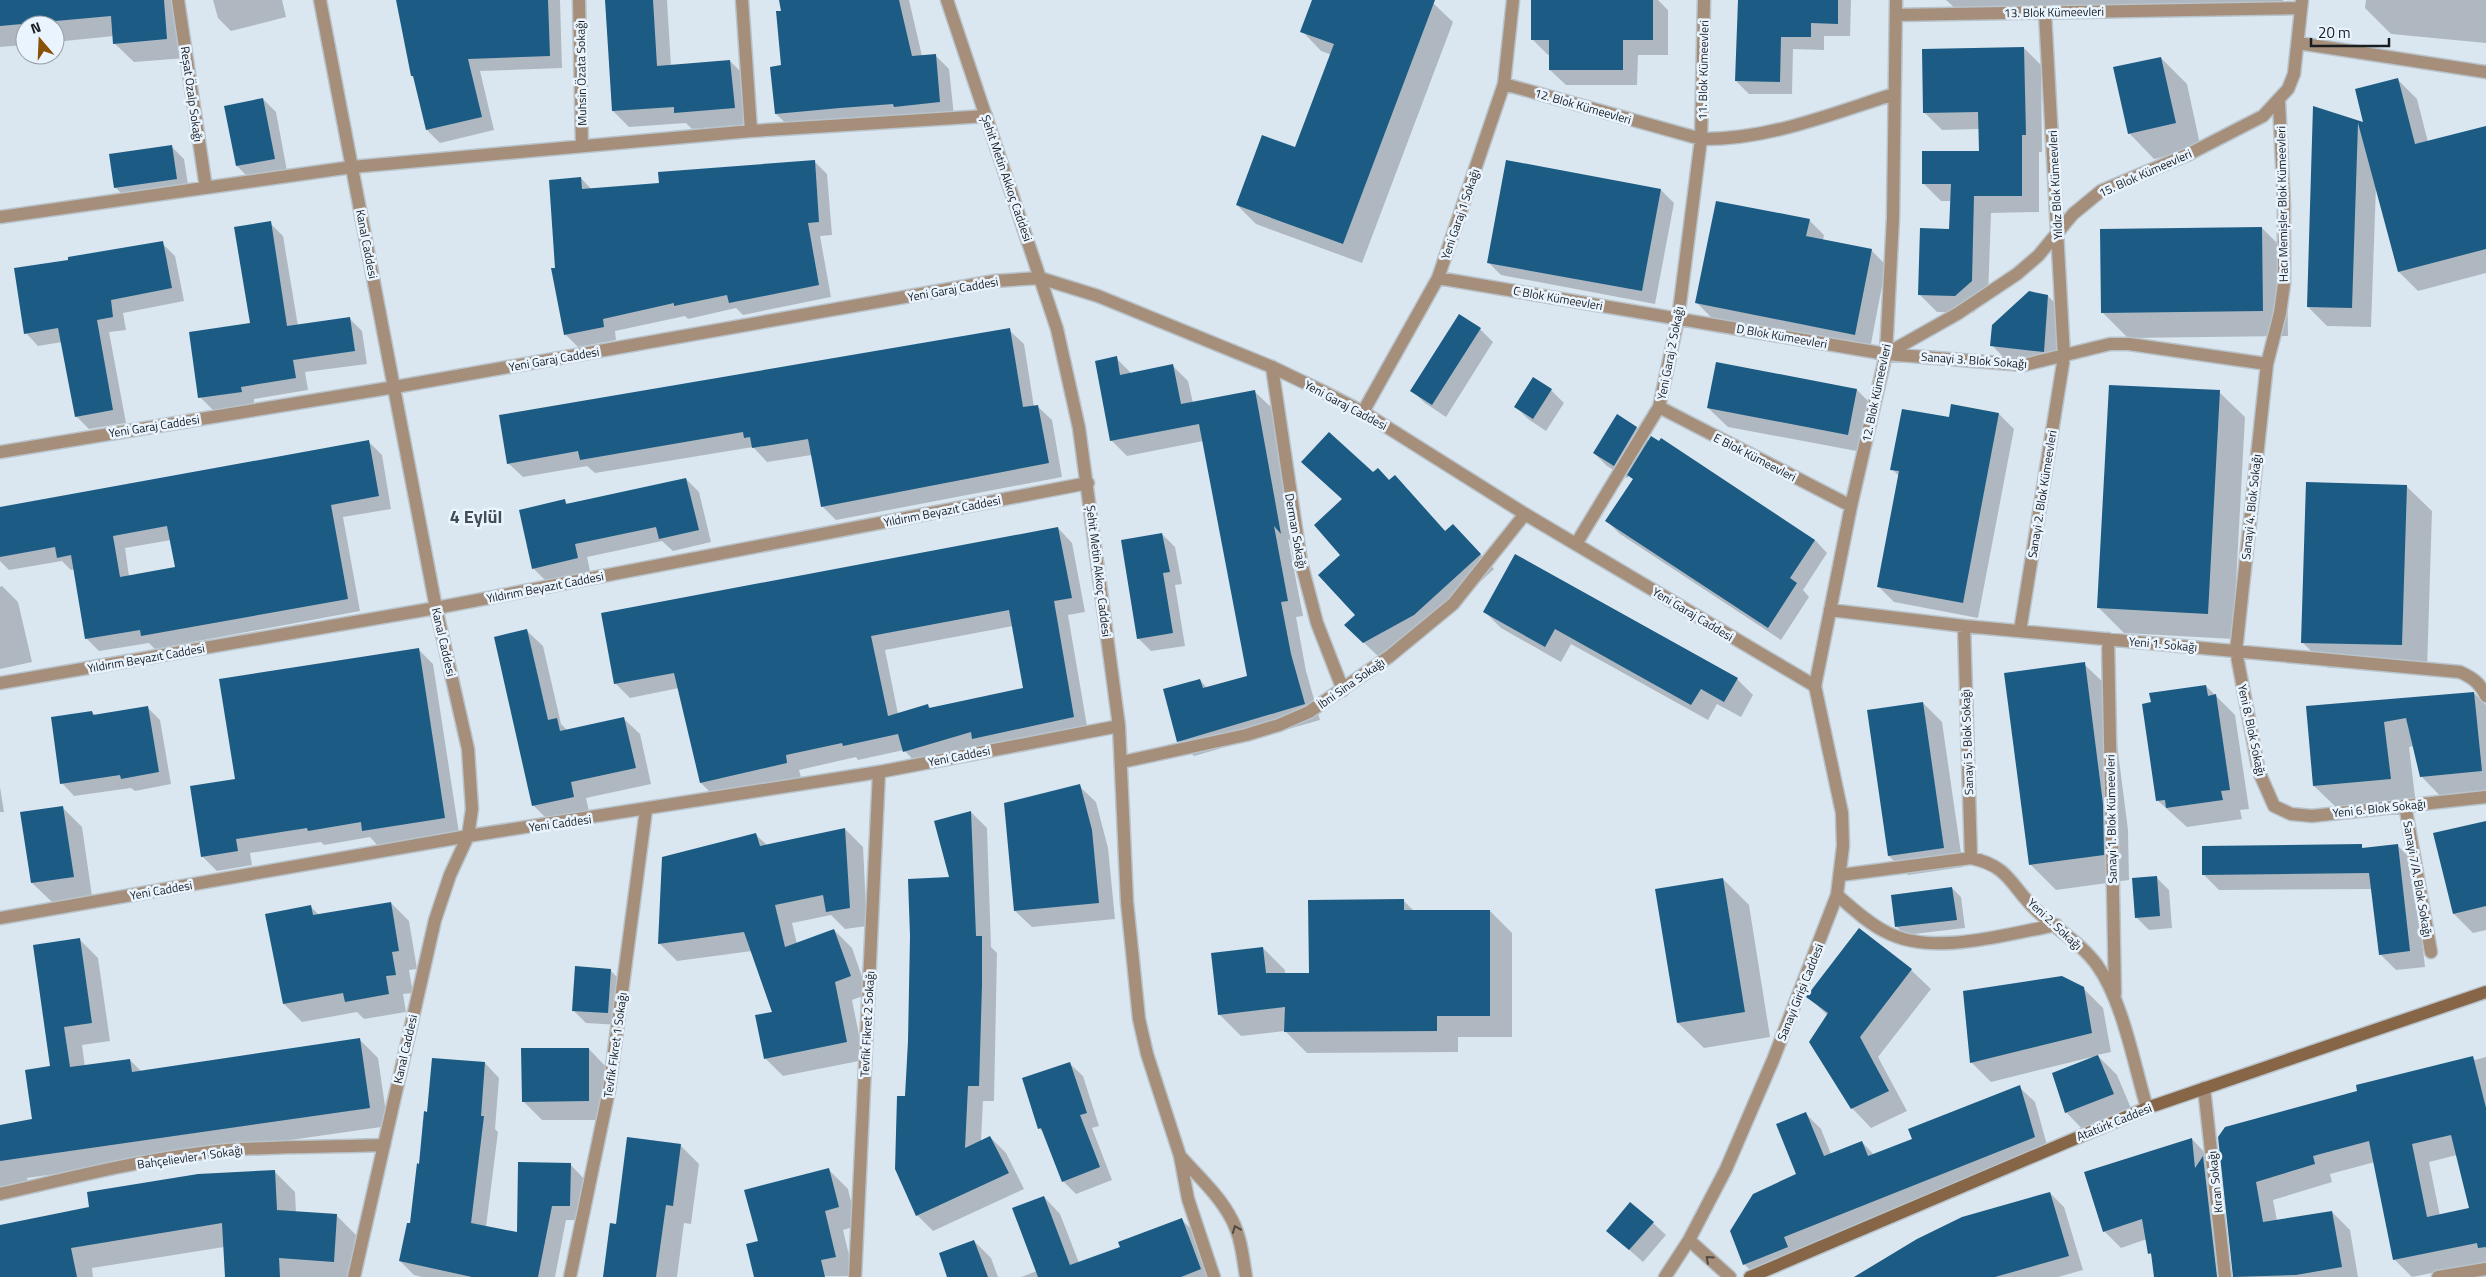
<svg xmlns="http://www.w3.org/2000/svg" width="2486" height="1277" font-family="'Titillium Web',sans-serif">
<rect width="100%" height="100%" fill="#dbe7f0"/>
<path fill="#0003" fill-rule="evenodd" d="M0 0H181L186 58 134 62 114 43V36L55 42V25H25V45L0 47Z
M213 0H282L286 17 231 31 218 18Z
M397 0H560L562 68 480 71 494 130 440 143 427 130 415 79 412 76Z
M606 0H667L671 66 730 61 746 77 750 124 692 129 686 123 629 127 613 111Z
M781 0H909L922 56 935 55 949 69 954 116 791 128 776 114 771 68 782 66Z
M1314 0H1426L1433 3 1453 22 1362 263 1256 224 1237 205 1296 149 1332 55 1321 51 1302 31Z
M1533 0H1658L1668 10V55H1638L1637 85H1566L1550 70 1551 55H1548L1532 39Z
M1739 0H1851L1850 36H1824V50L1793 49 1792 94H1749L1736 81Z
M1946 0H2283V12L1957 10Z
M2366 0H2486V43L2391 34 2365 8Z
M2024 48 2041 65 2042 152H2039V212L1991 213 1988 298 1973 313 1937 312 1919 294 1950 230 1951 201H1941L1924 184 1980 153 1979 129 1942 130 1924 112Z
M2161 58 2187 84 2201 149 2154 159 2129 133Z
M2397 79 2417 99 2428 142 2486 127V273L2418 291 2399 272 2376 186 2371 327 2327 326 2308 307 2315 108 2365 124Z
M263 99 276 112 287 171 250 179 237 166 225 107Z
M171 146 184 159 189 191 128 200 115 187Z
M814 161 827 174 832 235 820 236 831 297 743 315 736 308 688 319 685 316 615 331 616 340 578 347 565 334 556 269 581 178 592 190 660 184Z
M1661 190 1674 203 1655 304 1501 275 1488 262Z
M1809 220 1824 235 1823 240 1871 250 1886 265 1870 349 1712 318 1697 303Z
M270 223 283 236 298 326 349 318 362 331 367 364 305 372 308 390 254 399V404L213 410 200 397 251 324Z
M2262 228 2287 253 2288 336 2128 338 2103 313Z
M162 243 175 256 184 301 123 313 126 330 109 332 126 423 89 429 76 416 62 342 38 346 26 333 70 261Z
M2048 296 2061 309 2056 364 2004 358 1992 345Z
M1459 316 1480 329 1493 342 1446 417 1425 403 1412 391Z
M1009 330 1024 344 1034 407 1037 406 1052 420 1062 477 836 520 822 506 812 455 767 462 753 447 595 473 587 466 523 477 508 463Z
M1116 358 1132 374 1173 366 1188 381 1193 403 1255 392 1271 407 1296 547 1288 539 1303 616 1296 617 1306 671 1320 720 1194 756 1179 741 1200 680 1207 688 1248 676 1203 441 1127 456 1111 440Z
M1534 379 1551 390 1564 403 1546 431 1528 419 1515 406Z
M1857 390 1876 409 1867 453 1728 427 1708 408Z
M2219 392 2245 417 2233 639 2124 633 2098 607Z
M1999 414 2014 429 1978 618 1894 602 1879 587 1900 477 1892 469 1950 419Z
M1618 416 1637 428 1649 441 1815 540 1827 553 1803 590 1809 597 1781 640 1620 534 1607 521 1634 480 1629 475 1627 478 1607 466 1594 453Z
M369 442 382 455 391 509 343 517 360 611 155 649 149 643 99 651 86 638 75 569 71 570 62 561 9 570 0 561V509ZM171 540 176 568 129 576 125 548Z
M1373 474 1409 491 1446 532 1467 540 1494 569 1428 630 1379 657 1360 639 1342 555Z
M686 479 699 492 711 542 673 551 662 541 587 557 590 571 546 581 533 568 564 501 568 504Z
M2406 486 2432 511 2427 670 2328 668 2302 642Z
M1058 528 1072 543 1085 612 1068 615 1088 732 919 766 904 750 858 760 856 757 799 770 801 777 715 797 701 783 679 688 630 698 615 683ZM1013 626 1025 689 931 709 927 705 898 714 885 650Z
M1162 534 1175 547 1182 584 1175 585 1185 646 1151 651 1138 638Z
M1516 556 1737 679 1753 695 1741 717 1717 704 1708 720 1571 644 1561 662 1501 628 1485 612Z
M2 586 18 602 32 662 0 669V587Z
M527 631 543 646 561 724 568 731 624 719 640 734 651 784 586 798 589 812 549 821 533 805Z
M418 649 433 664 459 833 378 846 370 837 324 845 321 842 250 853 252 865 217 871 202 856 237 780Z
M2084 664 2110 689 2128 830 2129 880 2056 890 2030 864Z
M2206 686 2235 715 2249 809 2240 810 2242 819 2187 827 2157 800Z
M2474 693 2486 705V798L2446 802 2421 776 2414 746 2409 747 2416 805 2340 811 2314 786 2307 708Z
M1923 703 1942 722 1963 867 1908 875 1889 856Z
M147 707 160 720 171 784 135 791 131 788 74 796 62 783 92 712 96 716Z
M1079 786 1096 802 1108 848 1115 919 1032 927 1015 911Z
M0 787 4 812H0Z
M62 807 82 827 92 896 52 902 32 883Z
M971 812 987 828 991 947 997 953 994 1101H983L981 1141 990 1137 1006 1153 1024 1189 933 1231 917 1215 906 1098 951 878Z
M2486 822V930L2473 933 2454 914Z
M845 829 863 847 867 926 845 929 831 915 792 923 797 944 834 930 852 948 868 994 852 1000 864 1060 783 1076 765 1058 774 1013 752 951 677 961 659 943 756 835 767 845Z
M2397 845 2413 861 2425 967 2396 970 2380 954 2372 889 2219 890 2203 874 2361 846 2364 849Z
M2156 877 2169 890 2172 928 2149 930 2136 917Z
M1723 879 1749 905 1770 1037 1704 1048 1678 1023Z
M1952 888 1961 897 1965 928 1905 935 1896 926Z
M1404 901 1414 911H1490L1512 933V1037H1458V1052L1307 1053 1285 1031 1241 1036 1219 1014 1263 948 1285 970V975L1310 974Z
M391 903 409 921 417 969 409 970 413 993 403 994 406 1012 364 1019 357 1012 302 1022 284 1004 311 907 319 915Z
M80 940 98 958 110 1041 82 1045 85 1067 130 1060 142 1072 360 1040 378 1058 388 1126 27 1178 30 1192 0 1198V1126L34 1120 52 1067Z
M610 970 623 983 620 1025 586 1023 573 1010Z
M1911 970 1931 989 1878 1057 1907 1111 1871 1128 1852 1108 1828 1016 1808 996Z
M2083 988 2103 1008 2111 1052 2097 1055 2117 1075 2133 1113 2085 1132 2066 1112 2092 1057 1991 1082 1972 1063 1965 992Z
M589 1049 608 1069V1120H542L523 1101Z
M2486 1057V1262L2412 1277 2394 1259 2375 1162 2330 1174 2332 1182 2273 1200 2277 1221 2332 1212 2350 1230 2358 1277H2234L2219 1138 2359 1092 2473 1058 2475 1060ZM2457 1155 2470 1209 2440 1216 2429 1162Z
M485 1063 499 1078 495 1129 498 1132 486 1227 518 1233 570 1164 584 1179V1220H566L555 1277H422L414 1275 400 1261 411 1225 429 1113Z
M1070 1064 1083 1076 1099 1126 1092 1128 1112 1180 1076 1194 1063 1181 1044 1133 1039 1128Z
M2019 1087 2035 1102 2049 1152 1798 1252 1802 1262 1765 1277H1757L1744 1264 1798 1175 1806 1114 1821 1129 1831 1154 1862 1142 1874 1155 1914 1140Z
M2192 1139 2208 1156 2220 1174 2231 1277H2155L2153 1256 2149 1253 2147 1239 2121 1248 2104 1231Z
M680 1145 699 1164 691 1224 684 1223 677 1277H604L617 1225Z
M829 1170 848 1189 857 1226 843 1230 854 1276 755 1277 759 1242Z
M274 1171 295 1192 296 1213 336 1215 357 1236 355 1277H226L224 1247 92 1268 93 1277H0V1226Z
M2050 1193 2064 1207 2083 1270 2058 1277H1868Z
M1044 1197 1060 1214 1079 1263 1121 1248 1181 1219 1198 1236 1214 1277H1021L1037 1271Z
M1653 1223 1666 1235 1643 1262 1608 1231Z
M974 1241 991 1258 998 1277H949Z"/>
<path fill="#1c5c84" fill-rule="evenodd" d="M0 0H164L167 39 113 44 111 16 0 26Z
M396 0H548L550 56 468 59 482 117 426 130 413 76H411Z
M605 0H653L657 66 730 60 735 108 674 113V107L612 111Z
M779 0H899L912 56 936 54 940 102 894 107 893 104 840 108 775 114 770 67 781 65 776 11H781Z
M1312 0H1435L1343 244 1236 205 1262 135 1295 147 1334 44 1300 32Z
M1531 0H1653V40H1623V70H1549V40H1531Z
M1738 0H1838V24L1811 23V37H1781L1780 82 1735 81Z
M2024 47 2026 135H2022V196H1974L1972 281 1955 296 1918 295 1920 228 1949 229 1951 184H1922V151H1979L1978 112 1923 113 1922 49Z
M2161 57 2176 123 2128 134 2113 67Z
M2398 78 2415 144 2486 126V249L2398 272 2358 123 2352 308 2307 307 2313 106 2363 122 2355 89Z
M263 98 275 159 236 166 224 106Z
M172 145 177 179 114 188 109 154Z
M815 160 819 222 808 223 819 285 729 303 727 295 674 306V303L603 319 604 327 564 335 551 268H555L549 180 581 177 582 189 659 183 658 172Z
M1506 160 1661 189 1642 291 1487 263Z
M1716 201 1810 219 1806 236 1872 249 1855 335 1695 303Z
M271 221 287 326 350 317 355 351 293 360 296 378 241 387 242 392 198 398 189 332 250 323 234 227Z
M2262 227 2263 311 2101 313 2100 229Z
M163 241 172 288 111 300 113 317 97 320 113 410 75 417 58 328 24 334 14 268 68 260V257Z
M2029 291 2048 295 2044 352 1990 346 1992 325Z
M1459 314 1481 328 1432 405 1410 391Z
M1010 328 1023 407 1038 405 1049 463 821 507 808 439 752 448 750 437 744 438 743 432 580 460 578 451 507 464 499 415Z
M1117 356 1120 375 1173 364 1181 404 1255 390 1281 534 1274 526 1288 601 1281 602 1291 654 1305 704 1177 742 1163 689 1200 679 1203 688 1247 676 1199 424 1110 441 1095 361Z
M1716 362 1857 389 1848 435 1707 408Z
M1533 377 1552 389 1533 419 1514 407Z
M2109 385 2220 390 2208 614 2097 608Z
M1951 404 1999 413 1963 603 1877 587 1899 471 1890 470 1902 409 1949 417Z
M1617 414 1637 427 1614 466 1593 453Z
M1329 432 1373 472 1378 468 1389 480 1395 475 1445 531 1453 524 1481 554 1414 615 1363 643 1344 625 1355 615 1318 575 1340 555 1314 525 1342 499 1301 462Z
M1651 436 1659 441 1661 438 1815 540 1790 578 1797 583 1768 628 1605 521 1633 479 1627 475Z
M369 440 379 496 331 505 348 599 141 636 140 630 85 639 71 555 57 558 55 547 0 557V507ZM167 526 175 567 120 577 113 536Z
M686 478 699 530 659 539 656 527 575 544 578 558 532 569 519 510 565 499 566 504Z
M2306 482 2407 485 2402 645 2301 643Z
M1058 527 1072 598 1054 601 1074 717 972 739 971 732 903 752 898 734 843 746 842 743 786 755 787 763 700 783 674 673 614 684 601 613ZM1009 610 1023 688 929 708 928 704 888 716 871 636Z
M1162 533 1170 572 1163 573 1173 633 1137 639 1121 540Z
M1515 554 1738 678 1724 702 1701 689 1691 705 1555 629 1545 647 1483 612Z
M527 629 548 720 557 718 560 731 624 717 636 768 571 782 574 797 532 806 494 637Z
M419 648 445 818 362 831 361 822 308 831 307 828 236 839 238 851 201 857 190 786 235 779 219 679Z
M2085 662 2103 804 2104 855 2029 865 2004 673Z
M2206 685 2208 696 2216 694 2230 790 2221 791 2223 800 2166 808 2165 800 2156 801 2142 704 2151 702 2149 693Z
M2474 692 2482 771 2420 777 2406 718 2384 722 2391 779 2313 786 2306 706Z
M1923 702 1944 848 1888 856 1867 710Z
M148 706 159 772 121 779 120 775 60 784 51 717 92 711 93 715Z
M1080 784 1092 830 1099 903 1014 911 1004 803Z
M63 806 74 877 31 883 20 812Z
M971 811 976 936H982V985L979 1086H968L965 1148 990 1136 1009 1173 916 1216 895 1169 897 1096H905L908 1041 910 936 908 879 949 877 934 821Z
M2486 821V906L2453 914 2433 833Z
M845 828 850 908 826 912 823 895 775 905 785 947 834 929 851 976 835 982 847 1042 764 1059 755 1015 772 1012 744 932 658 944 662 857 756 833 760 846Z
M2362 844V848L2398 844 2410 951 2379 955 2369 873 2202 875V846Z
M2157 876 2160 916 2135 918 2132 878Z
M1723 878 1745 1012 1677 1023 1655 889Z
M1952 887 1957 920 1895 927 1891 895Z
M1404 899V910H1490V1016H1437V1031L1284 1032 1285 1007 1218 1015 1211 953 1263 947 1266 973H1309L1308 900Z
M391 902 399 951 392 952 396 975 386 976 389 994 345 1002 343 993 283 1004 265 914 311 905 313 915Z
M1859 928 1912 969 1860 1037 1889 1091 1851 1109 1809 1042 1828 1013 1806 997Z
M80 938 92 1023 64 1027 70 1067 130 1059 132 1072 360 1038 370 1108 0 1161V1125L32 1119 25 1070 50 1066 33 945Z
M575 966 611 969 608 1013 572 1011Z
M2062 976 2084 987 2092 1033 1970 1063 1963 991Z
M521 1048H589V1101L522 1102Z
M2098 1055 2114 1094 2065 1113 2052 1073Z
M2473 1056 2486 1108V1247L2478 1248 2477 1243 2393 1260 2369 1141 2313 1156 2315 1164 2256 1182 2263 1222 2332 1211 2342 1267 2296 1275 2233 1277 2218 1137 2225 1127 2357 1091 2356 1085ZM2451 1135 2469 1208 2427 1217 2412 1144Z
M432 1058 485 1062 481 1116H484L471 1223 517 1232 518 1162 571 1163 570 1206H552L538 1277H472L399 1261 407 1223H410L417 1163 419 1164 424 1111 427 1112Z
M1070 1062 1087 1113 1080 1115 1100 1167 1062 1182 1041 1128 1038 1129 1022 1078Z
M2020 1085 2035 1137 1784 1237 1788 1247 1743 1265 1730 1231 1753 1194 1796 1174 1776 1124 1806 1112 1824 1156 1862 1141 1868 1156 1912 1139 1908 1129Z
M627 1137 681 1144 673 1206 666 1205 656 1277H603L610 1223 616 1224Z
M2192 1138 2195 1168 2203 1156 2217 1277H2154L2151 1253 2148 1254 2142 1219 2103 1232 2084 1172Z
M829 1168 839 1207 825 1211 836 1257 821 1260 825 1277H754L746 1244 758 1241 744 1190Z
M275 1170 277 1210 337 1214 334 1262 279 1258 280 1277H225L222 1223 71 1248 77 1277H0V1225L89 1207 87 1192 198 1174Z
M2050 1192 2069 1256 1995 1277H1854L1917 1239 1962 1217Z
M1044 1196 1070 1265 1120 1247 1118 1242 1182 1218 1201 1269 1181 1277H1038L1012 1208Z
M1630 1202 1654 1222 1629 1250 1606 1231Z
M974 1240 988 1277H947L939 1253Z"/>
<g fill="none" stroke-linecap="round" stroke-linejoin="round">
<g stroke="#b8c3cb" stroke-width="15">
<path id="minor" d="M178 0 206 188
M579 0 582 146
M742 0 751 131
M1896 15 2301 8
M2298 43 2486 72
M1504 84 1701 139C1768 140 1831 114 1894 94
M2279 102 2284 205V284L2280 313 2267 364 2236 651 2259 772 2274 806 2291 814 2312 816 2486 797
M0 217 352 167 751 131 986 116
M1438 278 1886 354 2024 365 2110 344H2129L2267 364
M1886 354 1957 314 2017 274 2038 256 2073 214 2101 191 2189 154 2263 116 2288 89 2294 74 2302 0
M1272 367 1301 562 1317 623 1343 690
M1659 407 1851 506
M1363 412 1438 278 1504 84 1513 0
M1576 544 1659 407 1678 319 1701 139 1704 0
M1830 610 1964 626 2460 672C2473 678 2480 683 2486 696
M1964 626 1971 858
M2020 631 2064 357 2045 13
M2108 639 2115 994
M1815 686 1851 506 1886 354 1893 218 1896 0
M1122 762 1246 735 1279 725 1309 712 1390 656 1453 604 1525 514
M2405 805 2431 952
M1841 875 1971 858C2010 866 2011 887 2037 911 2056 929 2081 943 2097 965 2123 1001 2134 1065 2147 1108
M1837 895C1852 908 1868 923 1886 932 1933 957 2006 934 2056 925
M2204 1088 2225 1277
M0 1194C75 1177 151 1157 228 1150 279 1146 332 1147 384 1145
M570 1277 609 1090 646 810
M855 1277 879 772"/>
</g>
<g stroke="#b8c3cb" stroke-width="15">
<path id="tertiary" d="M320 0 436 608 468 749 472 809 468 836 450 875 435 920 354 1277
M947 0 1057 329 1079 428 1119 726 1127 902 1139 1019 1147 1054 1180 1156 1188 1199 1214 1277
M0 452 395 387 995 281 1040 278 1098 296 1272 367 1324 392 1363 412 1525 514 1815 686 1842 813 1843 846 1837 895 1773 1060 1726 1169 1689 1240 1665 1277
M0 683 436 608 1088 483
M0 918 468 836 879 772 1119 726
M1180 1156C1198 1176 1220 1196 1232 1220 1241 1237 1243 1258 1246 1277
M1689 1240 1730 1277
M2438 1277 2486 1269"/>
</g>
<g stroke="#b8c3cb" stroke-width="15">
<path id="secondary" d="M1750 1277 2147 1108 2486 992"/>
</g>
<use href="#minor" stroke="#a68f7a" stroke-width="12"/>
<use href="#tertiary" stroke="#a68f7a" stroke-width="12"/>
<use href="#secondary" stroke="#866646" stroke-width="12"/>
</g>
<defs><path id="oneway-chevron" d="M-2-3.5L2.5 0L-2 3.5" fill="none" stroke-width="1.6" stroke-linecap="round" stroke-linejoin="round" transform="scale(1.25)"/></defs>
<g stroke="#524b45">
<use href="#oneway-chevron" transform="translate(1236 1229) rotate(-112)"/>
<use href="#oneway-chevron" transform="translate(1709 1259) rotate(-138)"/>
</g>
<g text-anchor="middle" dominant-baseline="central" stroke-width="5" stroke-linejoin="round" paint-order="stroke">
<g font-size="12" fill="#1a1e21" stroke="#e9f4fe">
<text transform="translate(2054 12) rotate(-1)">13. Blok Kümeevleri</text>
<text transform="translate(1703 70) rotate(-89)">11. Blok Kümeevleri</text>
<text transform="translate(581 73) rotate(-91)">Muhsin Özata Sokağı</text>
<text transform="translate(192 94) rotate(82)">Reşat Özalp Sokağı</text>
<text transform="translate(1583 106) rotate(16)">12. Blok Kümeevleri</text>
<text transform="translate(2145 173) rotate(-24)">15. Blok Kümeevleri</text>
<text transform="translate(1007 178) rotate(71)">Şehit Metin Akkoç Caddesi</text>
<text transform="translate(2055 185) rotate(-93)">Yıldız Blok Kümeevleri</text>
<text transform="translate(2282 204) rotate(-91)">Hacı Memişler Blok Kümeevleri</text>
<text transform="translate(1460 214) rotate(-71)">Yeni Garaj 1 Sokağı</text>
<text transform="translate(367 244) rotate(79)">Kanal Caddesi</text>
<text transform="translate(953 289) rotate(-10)">Yeni Garaj Caddesi</text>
<text transform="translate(1558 298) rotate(10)">C Blok Kümeevleri</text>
<text transform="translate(1782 336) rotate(10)">D Blok Kümeevleri</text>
<text transform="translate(1670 353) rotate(-79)">Yeni Garaj 2 Sokağı</text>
<text transform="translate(554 359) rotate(-10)">Yeni Garaj Caddesi</text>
<text transform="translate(1974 360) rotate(4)">Sanayi 3. Blok Sokağı</text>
<text transform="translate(1876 393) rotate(-78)">12. Blok Kümeevleri</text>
<text transform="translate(1346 405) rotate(28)">Yeni Garaj Caddesi</text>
<text transform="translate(154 426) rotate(-9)">Yeni Garaj Caddesi</text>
<text transform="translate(1755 457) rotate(27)">E Blok Kümeevleri</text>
<text transform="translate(2042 494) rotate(-81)">Sanayi 2. Blok Kümeevleri</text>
<text transform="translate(2251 507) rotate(-84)">Sanayi 4. Blok Sokağı</text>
<text transform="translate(942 511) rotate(-11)">Yıldırım Beyazıt Caddesi</text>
<text transform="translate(1296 531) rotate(80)">Derman Sokağı</text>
<text transform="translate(1099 571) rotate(83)">Şehit Metin Akkoç Caddesi</text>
<text transform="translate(545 587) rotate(-11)">Yıldırım Beyazıt Caddesi</text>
<text transform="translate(1693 614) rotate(31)">Yeni Garaj Caddesi</text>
<text transform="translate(444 642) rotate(77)">Kanal Caddesi</text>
<text transform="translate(2163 644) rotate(5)">Yeni 1. Sokağı</text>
<text transform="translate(146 658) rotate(-10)">Yıldırım Beyazıt Caddesi</text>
<text transform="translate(1351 683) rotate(-35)">İbni Sina Sokağı</text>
<text transform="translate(2252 730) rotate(78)">Yeni 8. Blok Sokağı</text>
<text transform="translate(1967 742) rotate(-92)">Sanayi 5. Blok Sokağı</text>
<text transform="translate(959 756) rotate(-11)">Yeni Caddesi</text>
<text transform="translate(2379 808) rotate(-6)">Yeni 6. Blok Sokağı</text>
<text transform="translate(2111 819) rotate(-91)">Sanayi 1. Blok Kümeevleri</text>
<text transform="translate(560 823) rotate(-8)">Yeni Caddesi</text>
<text transform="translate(2418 879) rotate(80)">Sanayi 7/A. Blok Sokağı</text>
<text transform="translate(161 890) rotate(-10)">Yeni Caddesi</text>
<text transform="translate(2055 924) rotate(43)">Yeni 2. Sokağı</text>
<text transform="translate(1800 992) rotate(-68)">Sanayi Girişi Caddesi</text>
<text transform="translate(867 1024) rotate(-87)">Tevfik Fikret 2 Sokağı</text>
<text transform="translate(615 1045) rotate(-82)">Tevfik Fikret 1 Sokağı</text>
<text transform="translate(405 1049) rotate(-77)">Kanal Caddesi</text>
<text transform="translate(2114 1122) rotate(-22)">Atatürk Caddesi</text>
<text transform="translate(190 1157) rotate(-8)">Bahçelievler 1 Sokağı</text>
<text transform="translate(2215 1182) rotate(-96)">Kıran Sokağı</text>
</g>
<g font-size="18" font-weight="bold" fill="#434d54" stroke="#e9f4fe">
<text x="476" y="516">4 Eylül</text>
</g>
</g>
<g transform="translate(40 40) rotate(341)"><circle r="24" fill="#e9f4fe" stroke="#969ea6"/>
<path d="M0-4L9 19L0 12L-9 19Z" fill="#895105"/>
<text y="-8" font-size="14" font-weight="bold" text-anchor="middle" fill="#1a1e21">N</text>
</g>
<path d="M2311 38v8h78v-8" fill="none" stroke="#1a1e21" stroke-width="2.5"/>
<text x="2318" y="38" font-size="15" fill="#1a1e21" stroke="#e9f4fe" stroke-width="4" paint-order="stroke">20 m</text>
</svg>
